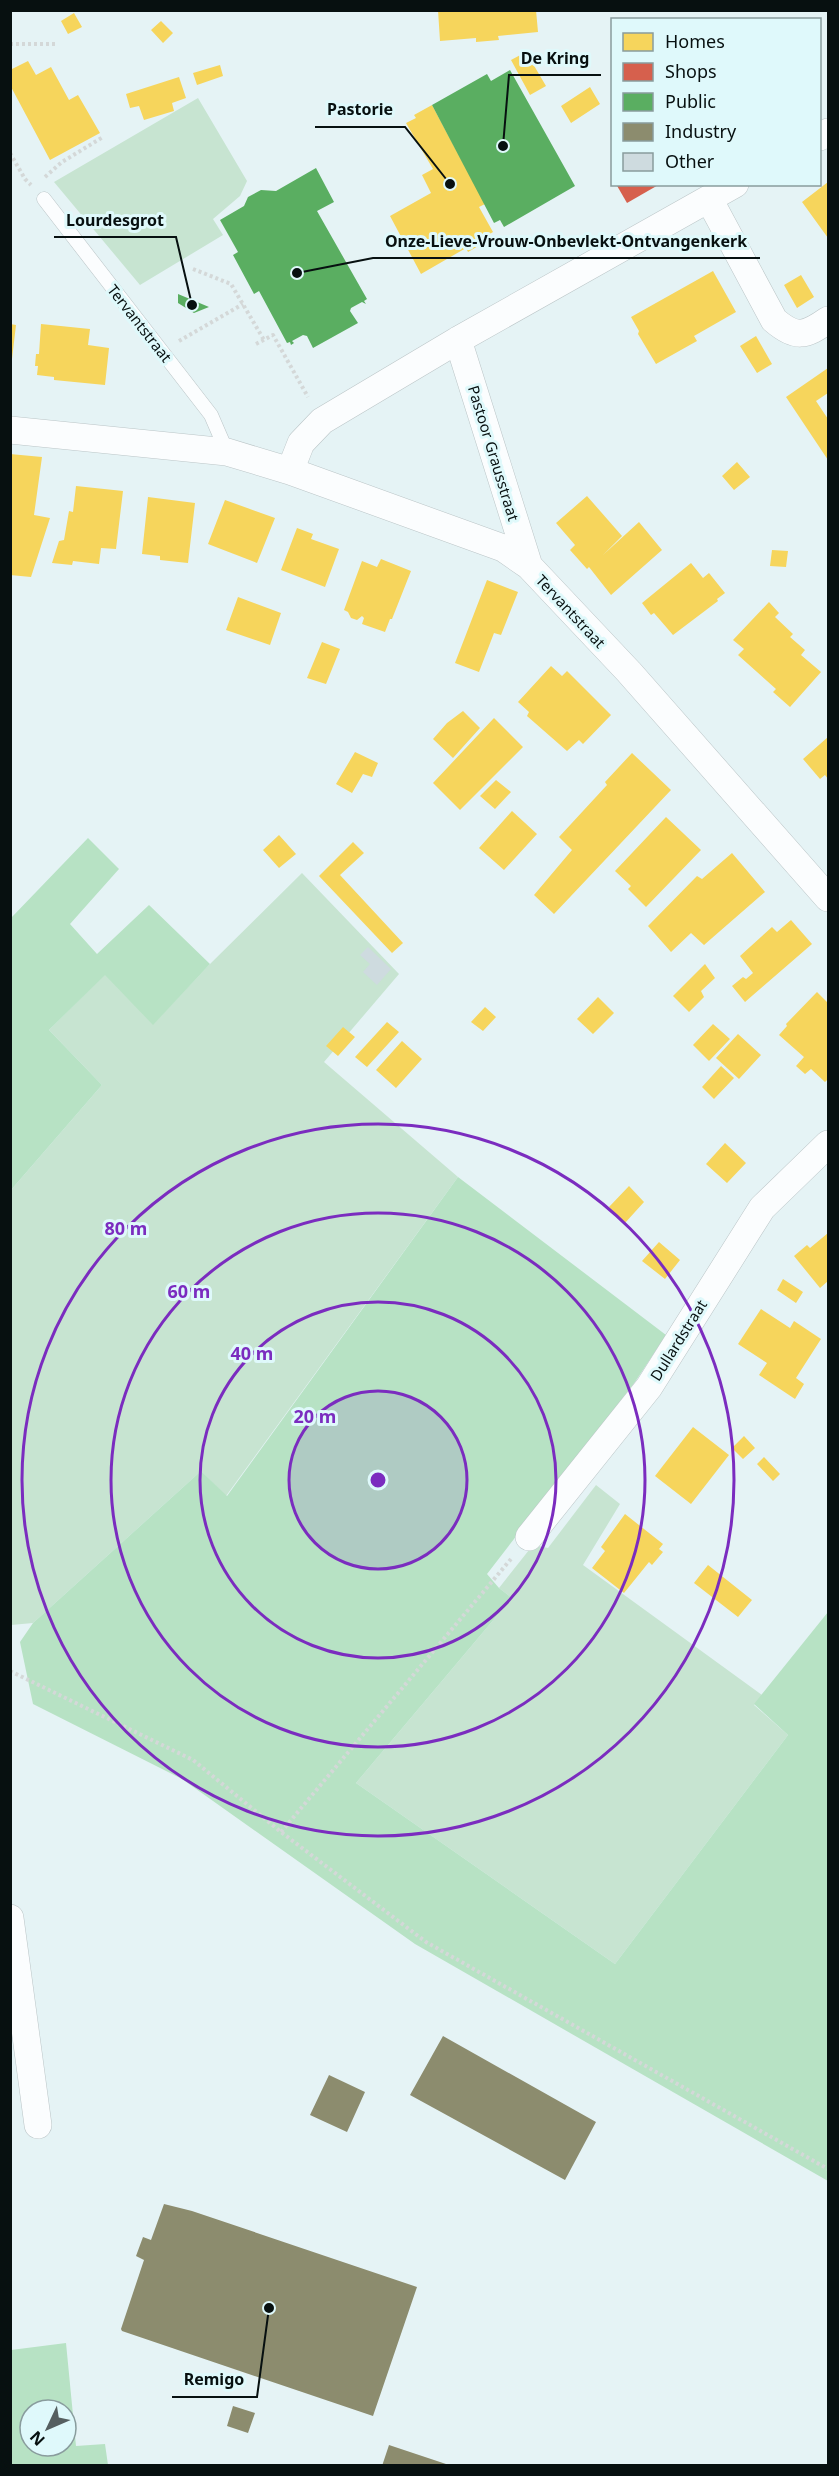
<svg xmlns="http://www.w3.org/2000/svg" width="839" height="2476" font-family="'Noto Sans',sans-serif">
<rect width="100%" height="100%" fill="#e5f3f5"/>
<path fill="#c7e4d1" d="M198 98 247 181 240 196 213 219 223 235 140 285 54 182Z
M302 873 399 974 324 1062 458 1177 226 1496 201 1471 33 1623 11 1625V1190L102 1085 49 1030 105 974 153 1024 210 964Z
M596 1485 620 1504 583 1565 762 1695 754 1705 788 1735 615 1964 356 1783 512 1598 499 1588 533 1545 548 1548Z"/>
<path fill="#b7e2c4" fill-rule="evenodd" d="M88 838 119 869 70 924 97 954 149 905 210 964 153 1025 105 975 49 1030 102 1085 11 1190V918Z
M458 1177 666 1335 635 1382 487 1574 499 1588 512 1598 356 1783 615 1964 788 1735 754 1704 828 1612V2181L415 1944 182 1779 33 1704 20 1642 33 1623 201 1471 227 1496Z
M66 2343 76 2446 105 2444 108 2465H11V2350ZM30 2410H66V2446H30Z"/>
<path fill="#f6d55c" d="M438 10H536L538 32 498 36 499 40 476 42V38L440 41Z
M74 13 82 27 68 34 61 21Z
M161 21 173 33 163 43 151 30Z
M526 52 546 86 530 95 511 60Z
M28 61 36 75 51 67 69 100 78 95 100 133 50 160 10 85V70Z
M220 65 223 76 197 85 193 73Z
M179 77 186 98 172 103 174 111 144 120 139 106 130 108 126 94Z
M590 87 600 104 571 123 561 106Z
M432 105 485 204 479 207 493 232 478 241 480 245 468 252 466 248 421 274 390 216 431 193 422 175 433 169 406 123 416 118 414 115Z
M828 182V238L802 202Z
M713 271 736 312 694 336 697 341 656 364 638 334 639 331 631 317Z
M801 275 814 297 797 308 784 285Z
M10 324 16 325 12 359H10Z
M41 324 90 329 88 345 109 348 105 385 54 380V377L37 375 38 366H35L36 354H39Z
M756 336 772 364 757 373 740 346Z
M828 368V393L816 401 828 419V460L786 397Z
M10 454 42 457 34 515 50 518 31 577 10 575Z
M737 462 750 477 734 490 722 476Z
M76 486 123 491 116 549 101 548 99 564 73 561 72 565 52 563 59 541 64 540 69 511 73 512Z
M587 496 622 536 603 555 639 522 662 550 611 595 589 567 587 569 570 550 575 545 556 523Z
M148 497 195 503 188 563 160 560V556L142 554Z
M225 500 275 518 257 563 208 544Z
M297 528 313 534 311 539 339 549 325 587 281 570Z
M772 550 788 551 786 567 770 566Z
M381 559 411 571 392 619H390L385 632 362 624 364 618 362 616 357 620 351 618 348 612 344 610 362 561 377 567Z
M691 563 703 578 709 573 725 593 717 599 718 601 673 635 654 613 651 615 642 603Z
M487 580 518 592 501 635 494 633 479 672 455 663Z
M238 597 281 613 270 645 226 630Z
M769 602 779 613 775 617 793 634 790 637 805 650 801 655 821 672 790 707 773 692 776 689 738 655 744 649 733 640Z
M322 642 340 649 326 684 307 678Z
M551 666 562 676 567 671 611 715 583 744 579 740 567 751 527 716 529 712 518 702Z
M463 711 480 728 453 758 433 739 447 723Z
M494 718 523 747 460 810 433 783Z
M828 737V779L825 775 820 779 803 759Z
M355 752 378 763 372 777 363 774 352 793 336 784Z
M632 753 671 790 554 914 534 895 572 850 559 837 607 785 605 782Z
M496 780 511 792 495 809 480 796Z
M512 811 537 834 504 870 479 848Z
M666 817 701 850 646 907 628 889 631 886 615 871Z
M279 835 296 854 279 868 263 850Z
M353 842 364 853 340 875 403 943 392 953 319 876Z
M732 853 765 892 704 945 691 933 671 952 648 926 697 876 702 879Z
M791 920 812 944 745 1002 732 986 743 977 746 979 753 973 740 956 772 927 777 932Z
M705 964 715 978 701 991 704 997 689 1012 673 996Z
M817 992 828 1003V1079L825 1082 811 1069 805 1074 796 1066 804 1057 779 1035 787 1026 786 1024Z
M598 997 614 1013 593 1034 577 1019Z
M485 1007 496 1017 483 1031 471 1022Z
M387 1022 399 1032 367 1067 355 1057Z
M713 1024 730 1039 709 1061 693 1045Z
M343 1027 355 1037 338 1056 326 1046Z
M738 1034 761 1055 739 1079 716 1058Z
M402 1041 422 1059 396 1088 376 1070Z
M721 1066 734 1078 714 1099 702 1087Z
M725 1143 746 1163 727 1183 706 1164Z
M629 1186 644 1202 625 1223 609 1207Z
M828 1233V1281L820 1288 794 1256 807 1245 810 1248Z
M659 1242 680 1260 665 1279 642 1261Z
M783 1279 803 1292 796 1303 777 1290Z
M761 1309 790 1328 794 1321 821 1339 796 1378 804 1384 795 1399 759 1375 767 1363 738 1344Z
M693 1427 729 1455 691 1504 655 1476Z
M744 1436 755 1448 743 1459 732 1448Z
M764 1457 780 1474 773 1481 757 1464Z
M625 1514 663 1544 659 1549 663 1552 652 1565 649 1562 624 1593 592 1568 605 1551 601 1547Z
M708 1565 752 1600 738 1617 694 1583Z"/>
<path fill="#d6604d" d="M616 184H660L627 203Z"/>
<path fill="#5aae61" d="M510 70 575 186 504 227 500 220 494 223 432 105 487 74 491 81Z
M316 168 334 202 317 211 367 299 364 301 366 304 362 302 351 308 350 311 358 323 313 348 307 336 303 335 292 341 294 343 291 345 290 342 287 343 259 291 254 294 233 255 238 252 220 220 244 206 248 197 261 190 276 191Z
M178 294 209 307 194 313 178 303Z"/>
<path fill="#8c8c6e" d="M443 2036 596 2122 565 2180 410 2095Z
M329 2075 365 2092 347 2132 310 2115Z
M164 2204 192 2211 417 2287 373 2416 122 2331 121 2329 144 2260 136 2256 143 2237 151 2240Z
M233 2406 255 2413 248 2433 227 2426Z
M389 2445 449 2465V2466H382Z"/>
<path fill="#cedbdf" d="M368 947 391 969 377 985 363 972 370 964 360 955Z"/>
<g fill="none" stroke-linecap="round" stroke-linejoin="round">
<g stroke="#bbc5c7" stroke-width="15">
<path id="lane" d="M44 199 211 415 227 452"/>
</g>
<g stroke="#bbc5c7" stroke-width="28">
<path id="street" d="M820 137 828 132
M709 199 774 320C796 339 805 336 828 320
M458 340 529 566
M10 430 227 452 290 471 503 548 529 566 629 672 828 898
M290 471 301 443 322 421 458 340 735 184
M529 1537 649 1387 762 1208 828 1144
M10 1918 38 2125"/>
</g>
<path stroke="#d4d8d8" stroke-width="4" stroke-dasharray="3 3" stroke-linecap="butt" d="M10 44H56
M10 153 25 179 31 185
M45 177 62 162 103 137
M193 269 231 284 264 340
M179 341 243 304
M256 344 273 335 308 397
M10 1671 193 1760 281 1832 426 1942 828 2169
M281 1832 511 1559"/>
<use href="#lane" stroke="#fbfdfe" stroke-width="14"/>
<use href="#street" stroke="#fbfdfe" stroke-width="27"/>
</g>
<circle cx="378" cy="1480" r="89" fill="#7b2cbf" fill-opacity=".12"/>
<g fill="none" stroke="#7b2cbf" stroke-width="3">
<circle cx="378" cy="1480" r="89"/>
<circle cx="378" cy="1480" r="178"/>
<circle cx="378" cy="1480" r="267"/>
<circle cx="378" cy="1480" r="356"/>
</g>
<g text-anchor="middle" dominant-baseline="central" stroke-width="6" stroke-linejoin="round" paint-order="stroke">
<g font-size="15" fill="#071010" stroke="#dff9fb">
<text transform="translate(140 323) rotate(52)">Tervantstraat</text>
<text transform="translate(494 453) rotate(73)">Pastoor Grausstraat</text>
<text transform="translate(571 611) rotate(47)">Tervantstraat</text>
<text transform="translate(678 1340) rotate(-58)">Dullardstraat</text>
</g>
</g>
<circle cx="378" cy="1480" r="9" fill="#7b2cbf" stroke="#dff9fb" stroke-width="3"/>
<g font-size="18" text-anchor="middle" font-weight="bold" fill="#7b2cbf" stroke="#dff9fb" stroke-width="6" stroke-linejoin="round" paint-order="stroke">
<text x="126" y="1235">80 m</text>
<text x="189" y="1298">60 m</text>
<text x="252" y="1360">40 m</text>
<text x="315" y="1423">20 m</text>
</g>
<path fill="none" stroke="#071010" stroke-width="2" d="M503 146L509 75H601M450 184L405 127H315M192 305L176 237H54M297 273L373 258H760M269 2308L257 2397H172"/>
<g fill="#071010" stroke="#dff9fb" stroke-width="2">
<circle cx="503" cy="146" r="6"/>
<circle cx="450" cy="184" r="6"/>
<circle cx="192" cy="305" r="6"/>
<circle cx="297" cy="273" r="6"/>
<circle cx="269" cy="2308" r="6"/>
</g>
<g font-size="16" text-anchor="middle" font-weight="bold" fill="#071010" stroke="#dff9fb" stroke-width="6" stroke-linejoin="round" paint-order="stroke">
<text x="555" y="64">De Kring</text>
<text x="360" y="115">Pastorie</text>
<text x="115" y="226">Lourdesgrot</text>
<text x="566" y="247">Onze-Lieve-Vrouw-Onbevlekt-Ontvangenkerk</text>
<text x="214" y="2385">Remigo</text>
</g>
<rect width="839" height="2476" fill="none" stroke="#071010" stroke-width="24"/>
<rect x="611" y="18" width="210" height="168" fill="#dff9fb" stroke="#899c9d" stroke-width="1.5"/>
<rect x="623" y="33" width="30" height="18" fill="#f6d55c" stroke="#899c9d" stroke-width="1.5"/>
<text x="665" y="48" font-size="18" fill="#071010">Homes</text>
<rect x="623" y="63" width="30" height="18" fill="#d6604d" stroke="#899c9d" stroke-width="1.5"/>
<text x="665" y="78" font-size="18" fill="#071010">Shops</text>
<rect x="623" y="93" width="30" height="18" fill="#5aae61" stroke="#899c9d" stroke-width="1.5"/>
<text x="665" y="108" font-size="18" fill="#071010">Public</text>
<rect x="623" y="123" width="30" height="18" fill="#8c8c6e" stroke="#899c9d" stroke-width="1.5"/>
<text x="665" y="138" font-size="18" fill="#071010">Industry</text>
<rect x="623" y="153" width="30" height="18" fill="#cedbdf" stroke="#899c9d" stroke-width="1.5"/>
<text x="665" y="168" font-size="18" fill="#071010">Other</text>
<g transform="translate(48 2428) rotate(226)"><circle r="28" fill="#dff9fb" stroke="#899c9d" stroke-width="1.5"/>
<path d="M0-4.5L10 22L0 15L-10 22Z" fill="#555f60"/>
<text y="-9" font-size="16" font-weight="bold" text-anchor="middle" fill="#071010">N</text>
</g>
</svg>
